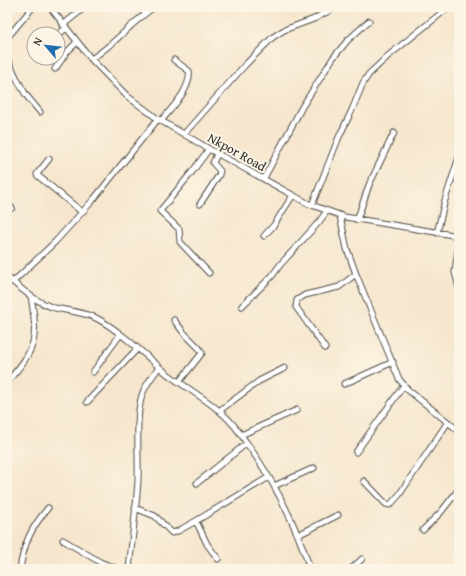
<svg xmlns="http://www.w3.org/2000/svg" width="466" height="576" font-family="'Gentium Book Plus',serif">
<rect width="100%" height="100%" fill="#fcf5e5"/>
<filter id="ink" filterUnits="userSpaceOnUse"><feTurbulence type="fractalNoise" baseFrequency=".025" numOctaves="2"/><feDisplacementMap in="SourceGraphic" scale="8" xChannelSelector="R" yChannelSelector="G"/><feConvolveMatrix kernelMatrix="1 2 1 2 8 2 1 2 1" color-interpolation-filters="sRGB"/></filter>
<filter id="wash" filterUnits="userSpaceOnUse"><feTurbulence type="fractalNoise" baseFrequency=".012" numOctaves="4" result="noise"/><feDisplacementMap in="SourceGraphic" scale="16" xChannelSelector="R" yChannelSelector="G"/><feGaussianBlur stdDeviation="0.9" result="paint"/><feColorMatrix in="noise" values="0 0 0 0 0 0 0 0 0 0 0 0 0 0 0 0 0 1.4 0 .05"/><feComposite in="paint" operator="in"/></filter>
<g filter="url(#wash)">
<rect width="100%" height="100%" fill="#f6e6cd"/>
<g fill="none" stroke-linecap="round" stroke-linejoin="round">
<path stroke="#639fd3" stroke-width="1.5" d="M7 481H9"/>
</g>
</g>
<g filter="url(#ink)">
<g fill="none" stroke-linecap="round" stroke-linejoin="round">
<g stroke="#494743" stroke-width="7">
<path id="minor" d="M50 7 91 59 127 96 158 119 209 149 309 204 345 217 459 236
M63 25 85 7
M58 35 66 28
M7 38 33 7
M7 58 18 81 26 95 40 112
M91 59C114 45 131 23 154 7
M55 69 66 53 77 42
M161 121C171 109 192 88 189 71L174 60
M184 134 245 65 273 37 284 30 314 19 336 7
M209 149 192 172 160 211 179 229 180 242 209 273
M49 159 37 174V175L82 212
M264 178 302 107 333 58 348 40 369 21
M200 204 219 175 220 171 213 163 217 154
M312 205 339 137 352 110 363 83 369 74 388 56 449 7
M7 211 12 208
M340 216 347 249 356 274 399 379 408 390 459 431
M357 220 369 185 394 133
M437 233 445 200 459 157
M264 236 274 225 293 195
M459 242 455 272 459 288
M7 277C21 289 37 303 55 308 69 311 83 312 96 318 118 329 145 355 165 372 184 387 206 398 224 415 233 423 241 434 248 445 275 483 296 525 310 569
M13 282 55 242 94 199 158 119
M7 285 10 280
M242 306 272 276 280 265 319 222 327 211
M174 320 184 333 199 348 202 353 179 382
M325 348 296 307 297 300 305 295 339 287 356 274
M93 372 120 335
M7 382C37 348 38 339 31 296
M344 384 393 362
M87 402 137 349
M219 411 259 381 285 368
M241 435 297 410
M356 452 404 385
M364 481 386 504 390 505 399 495 448 422
M197 483 247 443
M274 486 314 468
M135 508 155 516 172 533 178 531 196 521 269 477
M196 521 207 544 218 559
M423 530 441 512 459 489
M298 535 338 515
M63 540 100 562 118 569
M20 569C24 543 31 528 48 508
M129 569C132 540 136 510 138 481 139 456 135 418 142 395 145 385 153 376 159 367
M351 569 362 559"/>
</g>
<use href="#minor" stroke="#fff" stroke-width="5"/>
</g>
</g>
<g text-anchor="middle" dominant-baseline="central" stroke-width="4" stroke-linejoin="round" paint-order="stroke">
<g font-size="13" fill="#2b2b2b" stroke="#fcf5e5">
<text transform="translate(237 152) rotate(29)">Nkpor Road</text>
</g>
</g>
<rect width="466" height="576" fill="none" stroke="#fcf5e5" stroke-width="24"/>
<g transform="translate(46 46) rotate(298)"><circle r="19" fill="#fcf5e5" stroke="#a8a49b"/>
<path d="M0-3L7 15L0 10L-7 15Z" fill="#1f6fb2"/>
<text y="-6" font-size="11" font-weight="bold" text-anchor="middle" fill="#2b2b2b">N</text>
</g>
</svg>
